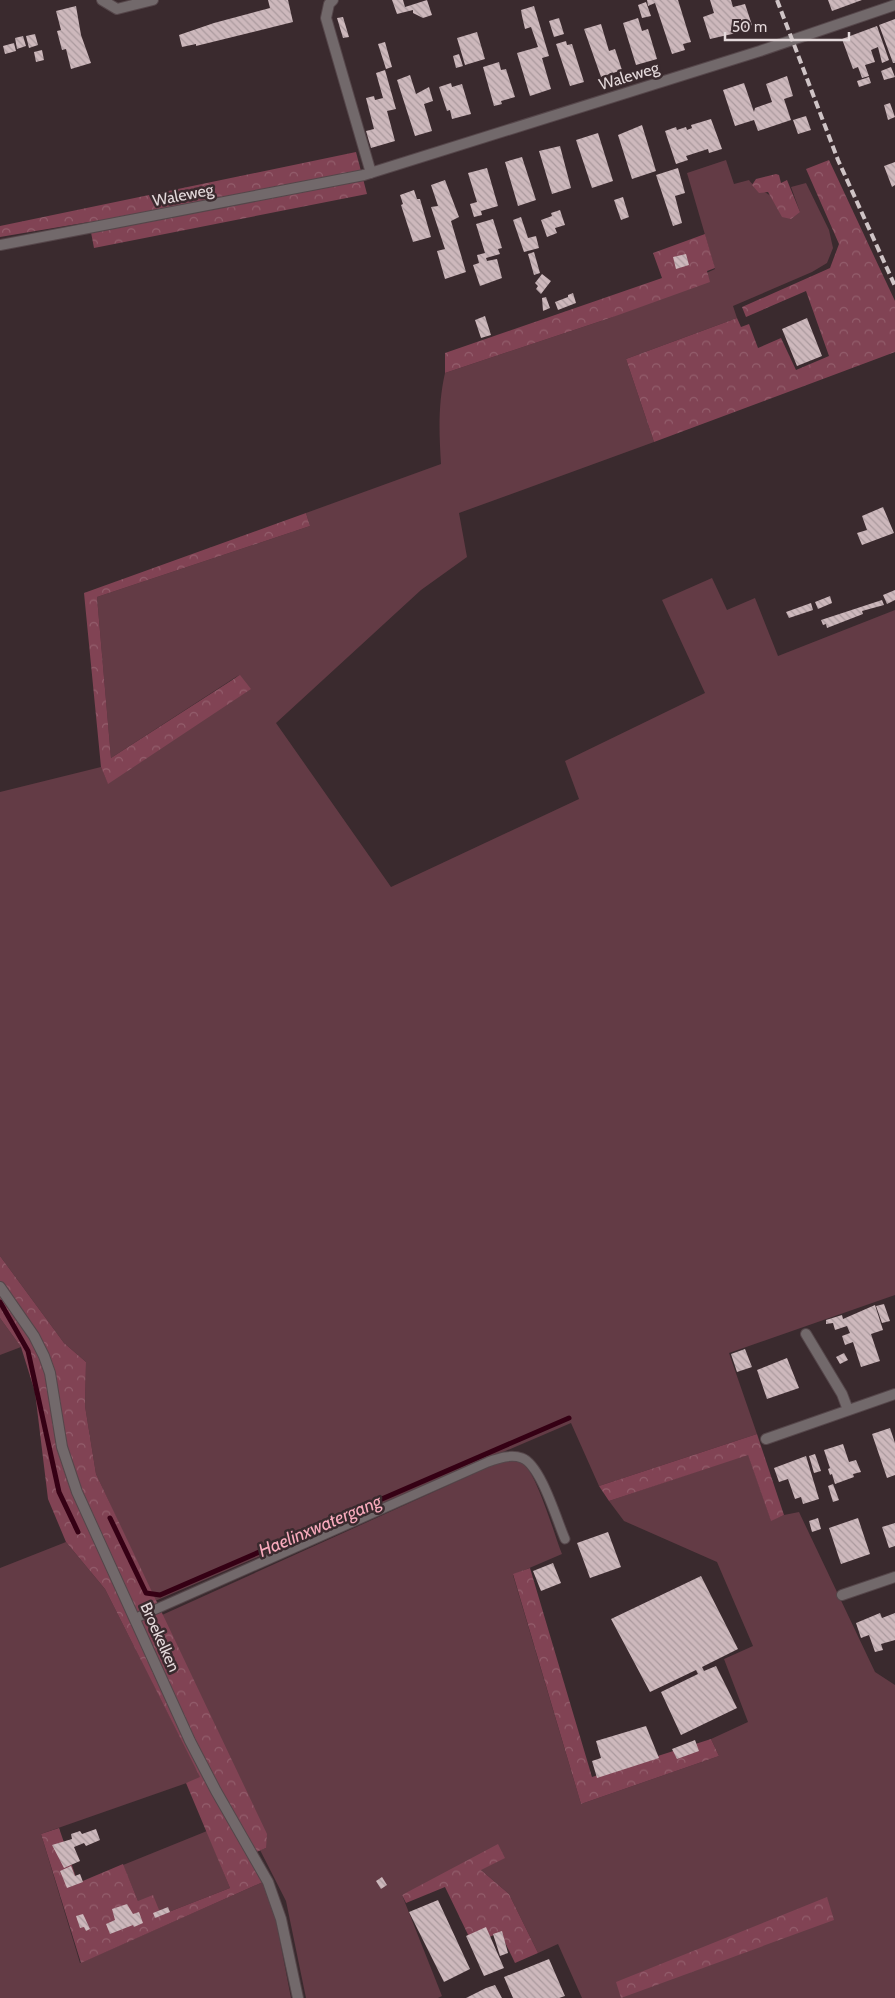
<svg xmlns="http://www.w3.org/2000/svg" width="895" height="1998" font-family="Cabin,sans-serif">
<defs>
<pattern id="forest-crowns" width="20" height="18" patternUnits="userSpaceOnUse" patternTransform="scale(1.25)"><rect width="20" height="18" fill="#814354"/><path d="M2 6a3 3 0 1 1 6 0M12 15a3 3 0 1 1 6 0" fill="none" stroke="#935e6c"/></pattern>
<pattern id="building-back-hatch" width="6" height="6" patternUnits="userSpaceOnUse" patternTransform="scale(1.25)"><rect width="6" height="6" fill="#cdb8bc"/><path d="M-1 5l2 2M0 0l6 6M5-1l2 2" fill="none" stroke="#ab9a9e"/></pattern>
</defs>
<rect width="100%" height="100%" fill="#3a2a2e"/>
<path fill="#633b45" d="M726 160 734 184 749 180C752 187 790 206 800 212L791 187 806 183 829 230 833 248 827 263 812 272 733 306 737 318 626 359 654 442 459 513 467 557 421 590 276 723 391 887 579 799 565 761 705 693 662 600 712 578 727 610 755 598 778 656 895 610V1295L729 1353 757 1434 599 1486 571 1423 155 1601 96 1474 85 1406 86 1362 64 1343 0 1256V792L101 767 108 783 239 675 111 758 97 597 310 526 306 513 441 464C439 432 438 404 445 373L610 318 715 269 687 173Z
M0 1318 21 1347 0 1355Z
M748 1454 771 1520 784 1515 799 1512 875 1672 895 1685V1998H582L558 1944 538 1953 509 1894 481 1870 402 1895 442 1996 438 1998H306L286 1901 260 1850 266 1848 162 1615 491 1466C500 1463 512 1458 522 1463 536 1470 555 1537 562 1554L513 1575 581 1804 719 1756 711 1739 748 1722 724 1659 753 1646 717 1562 624 1521 609 1501Z
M66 1542 105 1589 201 1778 41 1834 80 1963 263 1882 274 1910 291 1998H0V1568Z
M207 1831 230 1888 161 1915 138 1901 123 1865Z"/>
<path fill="url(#forest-crowns)" d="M356 152 367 194 94 248 89 222 0 237V226Z
M829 160 895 301V352L654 442 626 359 737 318 741 327 749 324 758 348 781 338 796 370 829 356 806 291 746 317 742 307 830 268 839 244 806 169Z
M776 174 779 175 781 183 787 180 800 212 791 219 782 217 768 192 759 193 752 185 756 179Z
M705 234 715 268 707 271 710 282 610 318 445 373V353L662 278 653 253Z
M306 513 310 526 97 597 111 758 240 675 251 689 108 784 101 767 84 593Z
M0 1256 64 1343 86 1362 85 1406 96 1474 267 1834 266 1848 249 1855 263 1882 81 1963 41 1834 59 1828 78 1883 123 1864 138 1901 153 1895 161 1915 230 1888 186 1783 200 1777 105 1589 66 1542 48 1499 35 1392 21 1347 0 1318Z
M757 1434 784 1515 771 1521 748 1455 609 1501 599 1486Z
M530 1568 592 1777 711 1739 719 1756 581 1804 513 1574Z
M498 1844 505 1858 481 1870 509 1894 538 1953 515 1963 500 1932 473 1945 445 1887 406 1903 402 1895Z
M827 1897 834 1920 621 1998 616 1982Z"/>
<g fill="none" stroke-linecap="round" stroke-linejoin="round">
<path stroke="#350014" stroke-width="5" d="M0 1302 28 1351 59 1492 78 1532
M110 1518 146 1593 160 1595 569 1418"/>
</g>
<path fill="url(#building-back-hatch)" d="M268 0H288L293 22 196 46V44L182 47 179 35 214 23 270 8Z
M392 0H403L405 7 427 0 432 15 423 18 413 13V10L397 14Z
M647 0H678L691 42 683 44 685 50 672 54 655 3 648 6Z
M710 0H731L733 7 745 4 752 25 732 34 710 39 703 17 714 13Z
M828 0H862L832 11Z
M646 2 651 16 642 18 638 5Z
M76 6 81 35 91 63 71 69 66 49 62 50 57 31 61 30 56 11Z
M534 6 549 56 542 58 551 89 530 96 517 53 538 47 531 27 525 29 522 16 521 10Z
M343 17 349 37 343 38 337 18Z
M559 18 564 34 554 37 549 21Z
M638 18 642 31 648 29 657 59 636 65 623 23Z
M895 19V63H893L879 25Z
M601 24 609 51 615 49 622 70 601 77 584 29Z
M877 26 889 60 882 63 878 47 871 50 875 62 865 65 869 76 862 78 858 67 853 69 842 39Z
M477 32 485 59 465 65 457 38Z
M35 34 38 45 29 48 26 36Z
M23 36 26 46 17 49 15 38Z
M566 41 567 45 572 44 584 82 570 86 556 44Z
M385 42 392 67 386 69 378 44Z
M14 43 16 51 5 54 3 46Z
M42 50 44 60 36 62 34 52Z
M459 54 463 66 456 68 453 56Z
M499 62 501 70 506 69 515 97 501 101 502 104 494 106 483 67Z
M891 67 895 77 884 80 881 71Z
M385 70 396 109 387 111 395 141 371 148 366 131 374 129 366 98 374 96 375 100 383 98 376 73Z
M410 75 416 94 429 87 433 101 424 104 432 131 415 136 397 80Z
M787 76 793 96 784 99 791 120 758 131 754 120 735 126 723 90 744 83 754 112 755 108 772 102 766 84Z
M869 77 871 83 859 87 857 81Z
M451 83 452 87 462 84 471 114 452 119 450 110 447 111 439 87Z
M890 103 895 117 888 120 884 105Z
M806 116 811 130 798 134 793 120Z
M711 119 722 149 709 153 708 149 686 156 688 160 676 164 665 131 676 127 677 130 686 127 687 130 692 128 691 125Z
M642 125 656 171 632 179 618 135Z
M598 133 613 181 592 188 576 140Z
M560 146 571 188 552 194 539 151Z
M522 157 536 200 518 206 505 162Z
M895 162V185L892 187 884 166Z
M487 168 498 206 481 211 482 215 474 217 470 204 477 202 468 173Z
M678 168 685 193 675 196 682 223 673 226 656 175Z
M445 180 459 217 451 221 466 272 445 279 437 251 445 249 431 207 438 206 431 185Z
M414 190 417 199H420L431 237 413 242 401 205 403 204 400 195Z
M623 197 629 217 621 220 614 200Z
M560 210 565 225 555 228 557 233 547 237 541 220 552 216 551 213Z
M521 217 528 238 536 236 539 248 524 252 513 220Z
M493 219 502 248 498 249 500 254 486 258 487 261 497 259 502 278 480 286 473 265 479 263 477 255 485 253 476 224Z
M534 252 540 273 534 275 528 254Z
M686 254 689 265 676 269 673 257Z
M542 274 551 281 541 294 536 289 538 286 535 283Z
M573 293 576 303 558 310 555 302 568 297V295Z
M546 297 550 308 543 311 542 298Z
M485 316 491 335 481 338 475 320Z
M807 318 822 356 797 366 782 329Z
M883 507 894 533 862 545 857 533 867 530 862 516Z
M895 590V600L887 604 883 595Z
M830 596 832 603 818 609 815 602Z
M882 600 884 605 862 611 863 614 827 628 826 624 823 625 821 620Z
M811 603 813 610 789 618 786 612Z
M884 1304 890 1321 882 1323 876 1306Z
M875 1305 883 1330 871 1334 880 1361 861 1367 853 1342 845 1345 842 1336 850 1333 847 1326 835 1330 833 1323 826 1324V1320L842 1315 843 1319Z
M745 1349 752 1367 737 1372 731 1354Z
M844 1353 848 1360 840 1364 836 1357Z
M787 1358 799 1388 767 1399 757 1370Z
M890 1428 895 1443V1475L887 1478 872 1434Z
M843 1444 849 1462 856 1460 861 1472 853 1474 854 1477 835 1484 832 1474 830 1475 828 1469 830 1468 824 1450Z
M815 1454 821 1471 814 1473 809 1456Z
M806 1456 819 1499 803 1504 801 1497 795 1499 788 1479 779 1482 774 1468Z
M833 1484 839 1500 833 1502 828 1486Z
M818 1518 821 1529 812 1532 809 1521Z
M858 1518 870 1554 841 1564 829 1528Z
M895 1523V1546L889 1548 882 1527Z
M608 1532 621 1567 590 1578 577 1543Z
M553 1563 561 1583 541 1591 533 1571Z
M701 1576 738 1649 702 1667 704 1671 716 1666 737 1708 681 1735 661 1692 698 1674 696 1670 650 1692 611 1619Z
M880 1613 882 1618 895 1613V1640L881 1644 883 1650 875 1652 869 1635 861 1638 856 1623Z
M646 1726 659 1758 597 1778 592 1761 601 1758 596 1741Z
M695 1740 699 1751 677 1759 672 1749Z
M96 1829 100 1840 86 1846 84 1843 74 1847 80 1861 64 1868 52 1845 72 1839 71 1834 80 1831 82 1834Z
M71 1866 75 1876 80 1874 83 1882 67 1888 60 1871Z
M382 1877 387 1885 381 1889 376 1881Z
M438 1900 470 1969 444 1982 409 1912Z
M127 1904 133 1914 139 1912 143 1923 134 1927 133 1925 110 1934 106 1924 115 1920 112 1909Z
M168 1907 170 1912 155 1918 153 1913Z
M83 1914 90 1929 86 1931 84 1927 80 1928 76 1916Z
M486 1927 504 1968 484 1976 466 1936Z
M502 1931 508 1953 500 1956 493 1934Z
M549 1959 565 1996 559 1998H513L504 1977Z
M495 1985 502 1998H466L486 1988Z"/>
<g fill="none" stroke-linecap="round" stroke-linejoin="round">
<g stroke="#55464a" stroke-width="11">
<path id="lane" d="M136 1618 488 1462C499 1458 511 1454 522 1458 541 1465 557 1521 565 1539"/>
</g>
<g stroke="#55464a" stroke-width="12">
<path id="street" d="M102 0 117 9 153 0
M333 0 329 4 326 18 371 173
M0 245 364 175 760 51 895 5
M0 1287 34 1336 44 1356 50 1373 62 1447 77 1492 190 1741 216 1791 268 1882 281 1919 298 1998
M806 1334 842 1394 848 1410
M766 1439 895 1394
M842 1595 895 1577"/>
</g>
<use href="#lane" stroke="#72696b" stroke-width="9"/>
<use href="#street" stroke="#72696b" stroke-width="10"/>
<path stroke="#cfc4c6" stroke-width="4" stroke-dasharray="8 4" stroke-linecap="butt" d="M777 0 838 160 895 286"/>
</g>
<g text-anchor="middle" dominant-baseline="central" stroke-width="5" stroke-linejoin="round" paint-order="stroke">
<g font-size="16" fill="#e4d9db" stroke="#3a2a2e">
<text transform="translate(629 76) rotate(-17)">Waleweg</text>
<text transform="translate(183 195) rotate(-11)">Waleweg</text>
<text transform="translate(160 1637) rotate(66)">Broekelken</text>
</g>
<g font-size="18" font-style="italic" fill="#f9abbd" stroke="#3a2a2e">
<text transform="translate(320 1526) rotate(-23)">Haelinxwatergang</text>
</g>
</g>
<path d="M725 32v8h124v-8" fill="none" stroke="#e4d9db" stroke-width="2.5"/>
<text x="732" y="32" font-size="15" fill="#e4d9db" stroke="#3a2a2e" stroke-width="4" paint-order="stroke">50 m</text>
</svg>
